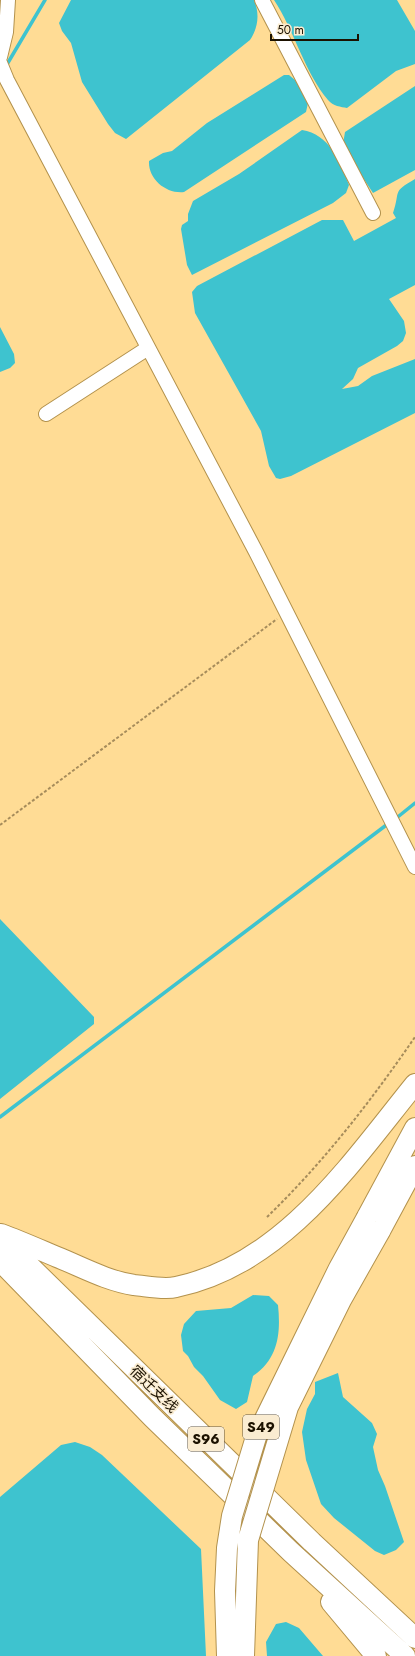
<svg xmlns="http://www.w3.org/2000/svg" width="415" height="1656" font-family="Jost,'Noto Sans SC',sans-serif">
<rect width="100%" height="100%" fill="#ffdc95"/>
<path fill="#3ec3cf" d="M71 0H254C260 14 258 28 250 40L126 139 115 133 108 124 82 82 71 43 62 31 59 23Z
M274 0H397L415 31V64L396 71 347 108C341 107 333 106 328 100 305 73 294 30 274 0Z
M284 75H289L295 80 308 103 306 112 184 192C166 194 148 179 149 161L163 153 172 151 207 123Z
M415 86V170L373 193 348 155 343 144 345 132Z
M302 130C329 134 340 161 349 185L346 193 333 203 192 275 187 265 181 229 182 225 188 221V214L193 201 239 174Z
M415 179V285L389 299 404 321 406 333 403 341 397 346 358 368 353 379 342 389 358 386 372 376 415 359V413L291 476 280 479 276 478 269 466 261 431 195 313 192 292 197 286 322 220H343L354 241 396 218 393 213C401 190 391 193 415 179Z
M0 327 14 354 15 363 10 368 0 372Z
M0 919 94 1017V1024L0 1099Z
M253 1295 269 1296 278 1305C281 1334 278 1359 253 1376L247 1402 236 1409 220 1400 203 1376 194 1367 188 1356 183 1351 181 1335 184 1324 196 1311 231 1308Z
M338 1373 343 1397 372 1423 377 1434 373 1447 378 1470 385 1486 404 1542 396 1550 384 1555 375 1551 334 1518 321 1504 306 1460 302 1432 307 1409 315 1394V1382Z
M75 1442 90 1447 102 1455 201 1549 206 1656H0V1497L61 1445Z
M286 1622 299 1628 323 1656H267L266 1642 276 1624Z"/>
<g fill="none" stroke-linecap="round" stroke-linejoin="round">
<path stroke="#3ec3cf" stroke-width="3.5" d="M6 66 45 0
M394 820 415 803
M0 1117 389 823"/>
<g stroke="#b3924d" stroke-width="16">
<path id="minor" d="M262 0 373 213
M0 57 6 32 8 0
M0 63 7 80 256 552 415 867
M46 414 148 348"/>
</g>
<g stroke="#b3924d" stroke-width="22">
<path id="highway" d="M367 1217 415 1128
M380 1231 415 1166
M1 1234C20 1241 38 1249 57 1257 82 1267 107 1281 134 1285 146 1286 164 1290 176 1287 283 1265 351 1163 415 1084
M0 1237 312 1542 415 1638
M0 1261 152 1417 291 1552 405 1656
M331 1602 376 1656"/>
</g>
<path stroke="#a68c5b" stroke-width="2" stroke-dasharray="3 2" stroke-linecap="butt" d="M0 825 277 619
M267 1217C323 1163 371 1101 415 1037"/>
<use href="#minor" stroke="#fff" stroke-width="14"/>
<use href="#highway" stroke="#fff" stroke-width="20"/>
<g stroke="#b3924d" stroke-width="22" stroke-linecap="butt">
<path id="highway-bridge" d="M227 1656 225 1591 227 1548 232 1516 256 1437 339 1268 367 1217
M244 1656 248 1540 288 1407 341 1300 380 1231"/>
</g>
<use href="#highway-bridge" stroke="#fff" stroke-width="20"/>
</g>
<g text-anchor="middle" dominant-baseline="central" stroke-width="3.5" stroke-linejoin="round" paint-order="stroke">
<g fill="#faecd1" stroke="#5e533f" stroke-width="1">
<rect x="243" y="1415" width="36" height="24" rx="3"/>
<rect x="188" y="1427" width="36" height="24" rx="3"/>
</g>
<g font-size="14" font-weight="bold" fill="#1b1100">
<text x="261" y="1427">S49</text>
<text x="206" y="1439">S96</text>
</g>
<g font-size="15" fill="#1b1100" stroke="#faecd1">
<text transform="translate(154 1389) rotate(44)">宿迁支线</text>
</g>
</g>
<path d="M271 34v6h87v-6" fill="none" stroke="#1b1100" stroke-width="2"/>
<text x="277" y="34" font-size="12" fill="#1b1100" stroke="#faecd1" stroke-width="3" paint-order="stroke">50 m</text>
</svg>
